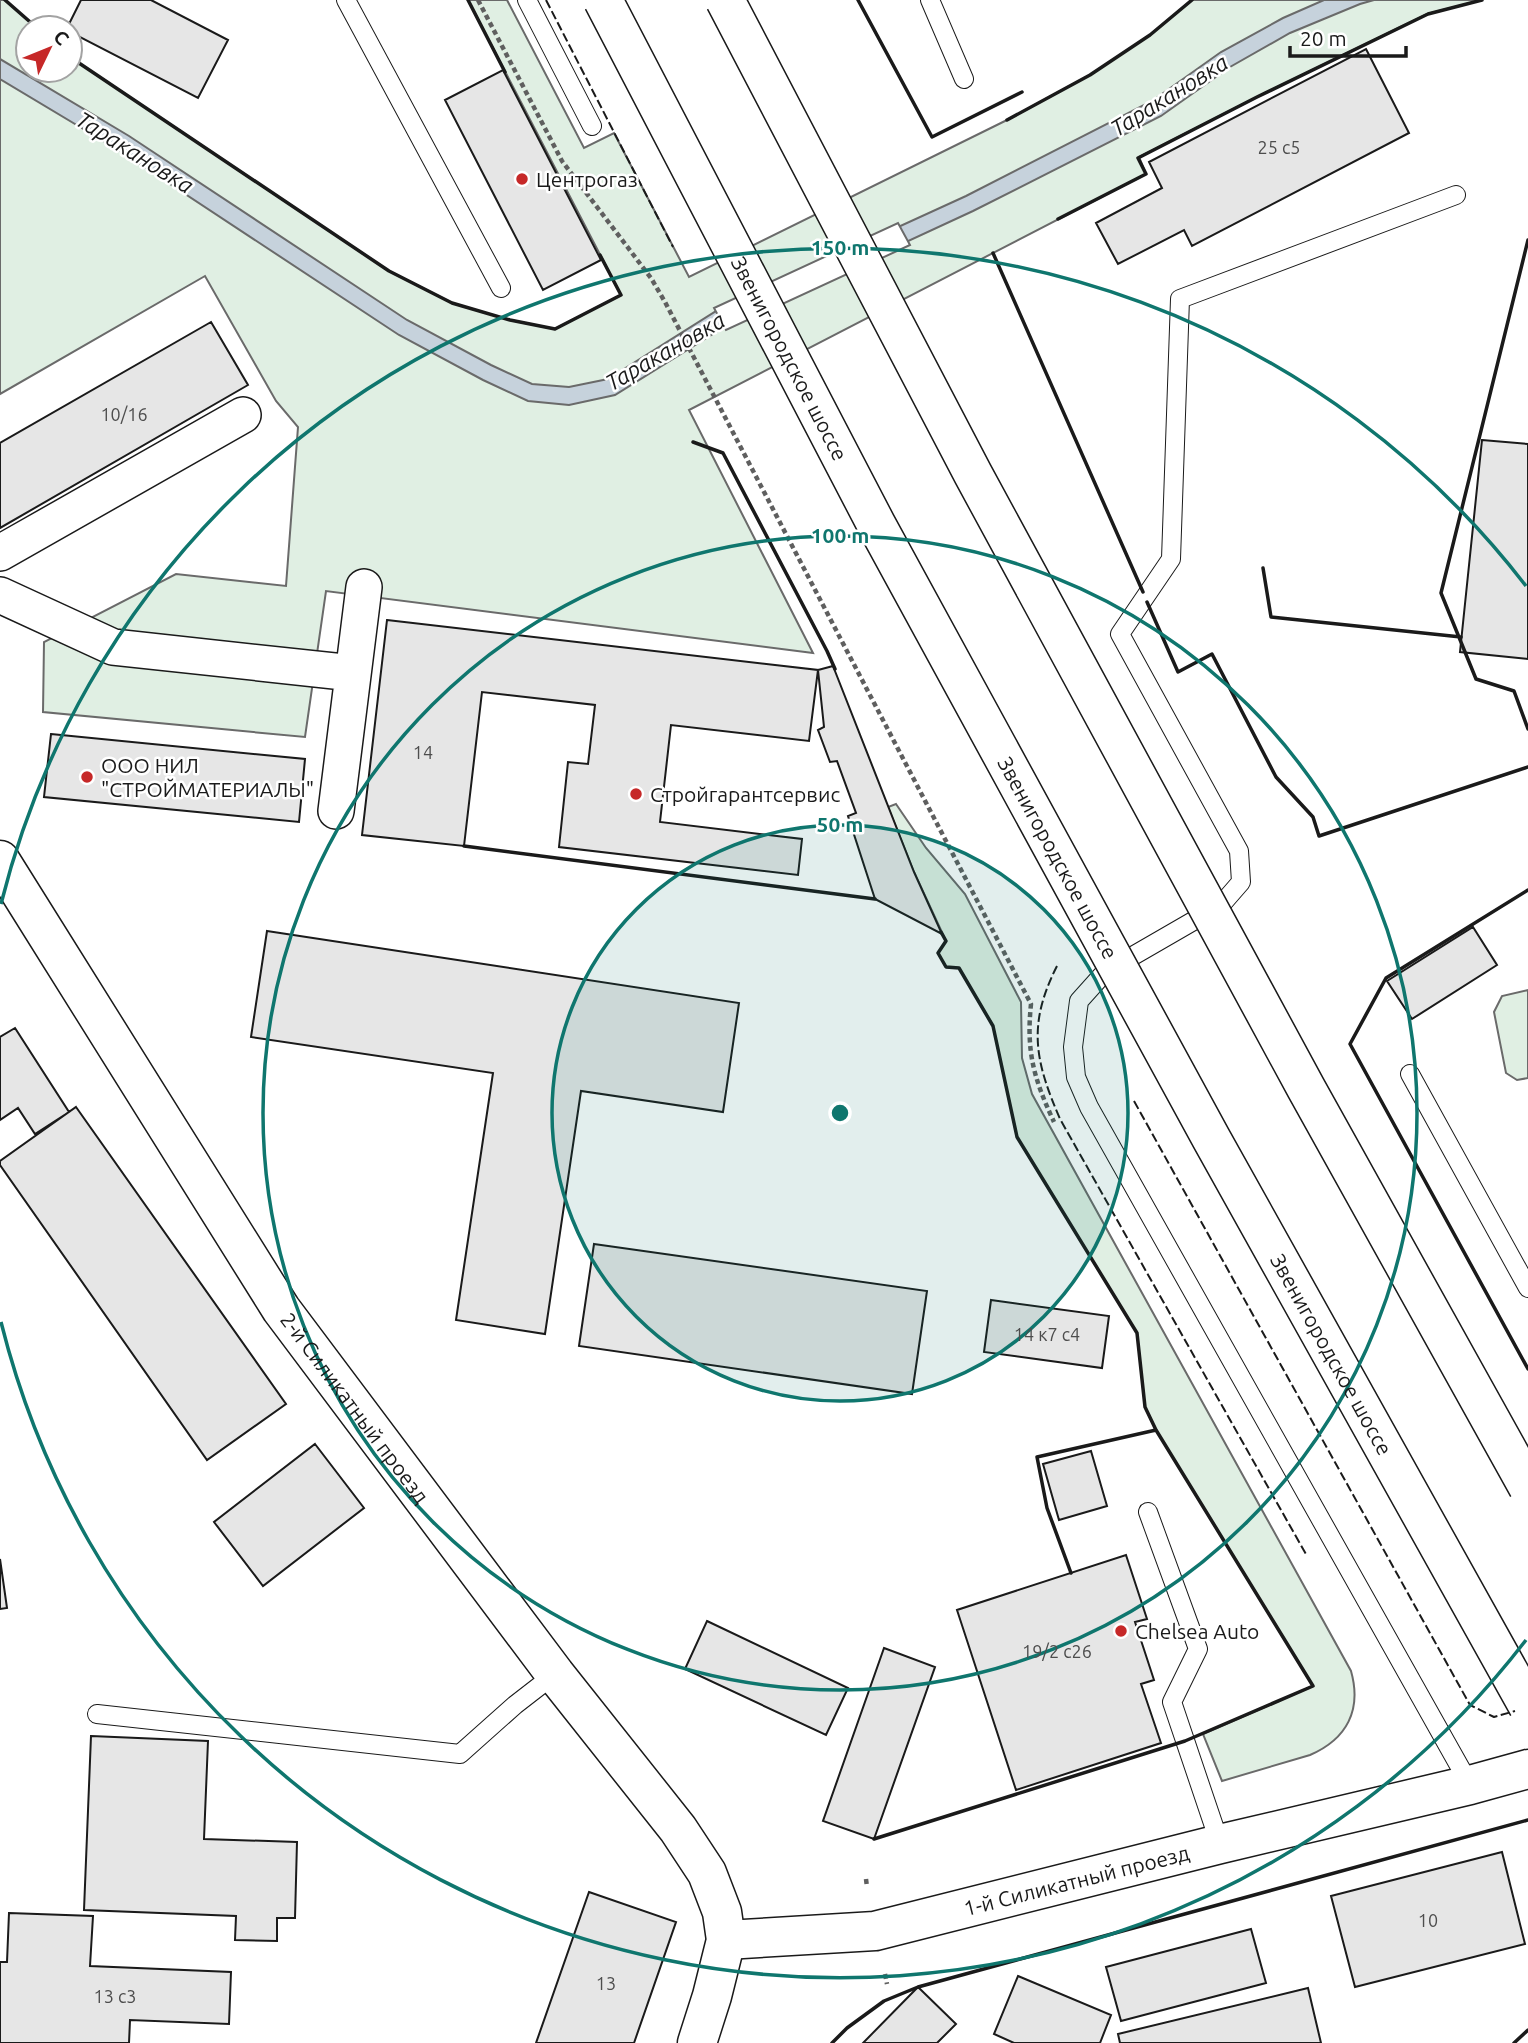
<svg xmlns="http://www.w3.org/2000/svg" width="1528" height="2043" font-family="Ubuntu,sans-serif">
<rect width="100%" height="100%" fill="#fff"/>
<path fill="#e0efe3" stroke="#6a6a6a" stroke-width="2" d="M0 0H5L37 28H28V70H70V57L389 271 452 303 510 320 555 329 621 295 468 0H507L584 148 614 133 689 277 1007 120 1090 75 1150 35 1192 0H1482L1427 14 1257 97 1139 157 1146 174 689 410 813 653 326 591 305 737 43 712 44 642 176 574 286 586 298 427 276 401 205 276 0 394Z
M896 804 926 848 965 894 1021 1002 1022 1058 1032 1094 1351 1671C1362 1710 1347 1739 1310 1755L1222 1781 1203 1734 1313 1686 1156 1430 1145 1407 1137 1333 1017 1137 993 1026 959 968 946 967 938 953 946 941 914 872 888 807Z
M1528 990V1078L1517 1080 1506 1073 1494 1012 1502 996Z"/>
<path fill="#c6d2dc" stroke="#6a6a6a" stroke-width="2" d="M1324 0H1374L1360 4 1290 33 1230 67 1161 116 973 211 729 324 615 395 569 405 528 401 483 380 399 335 120 151 0 79V59L129 136 407 320 491 365 532 384 569 387 608 379 721 308 966 196 1152 101 1221 52 1283 18Z"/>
<path fill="#fff" stroke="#6a6a6a" stroke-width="2" d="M898 223 910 245 726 330 714 308Z"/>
<path fill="#e6e6e6" stroke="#1a1a1a" stroke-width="2" d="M81 0H151L228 40 198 98 70 32V28H67Z
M1366 49 1409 133 1192 246 1184 230 1118 264 1096 223 1162 188 1149 162Z
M503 70 601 260 543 290 445 100Z
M211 322 248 385 0 528V443Z
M1482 440 1528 444V659L1460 652Z
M387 620 818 670 809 741 671 725 660 822 802 839 798 875 559 847 568 762 588 764 595 705 482 692 464 846 362 835Z
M833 666 914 872 942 934 875 899 848 816 856 813 837 761 830 762 818 730 824 727 818 670Z
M51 734 305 759 299 822 44 797Z
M1473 927 1497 965 1412 1019 1387 981Z
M267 931 739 1003 723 1112 581 1091 545 1334 456 1320 493 1073 251 1037Z
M15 1028 69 1112 35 1134 18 1108 0 1120V1037Z
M76 1107 286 1404 207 1460 0 1165V1161Z
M594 1244 927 1291 912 1394 579 1346Z
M991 1300 1109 1316 1102 1368 984 1352Z
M315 1444 364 1508 263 1586 214 1522Z
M1091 1451 1107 1506 1059 1520 1043 1464Z
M1126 1555 1147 1619 1135 1622 1154 1680 1141 1684 1161 1743 1016 1790 957 1610Z
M0 1559 7 1608 0 1609Z
M707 1621 848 1688 826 1735 685 1669Z
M884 1648 935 1667 874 1839 823 1821Z
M91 1736 208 1741 204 1839 297 1842 295 1918H277V1941L235 1940 236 1916 84 1910Z
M1502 1852 1525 1944 1355 1987 1331 1896Z
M589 1892 676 1922 634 2043H536Z
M9 1913 93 1916 90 1966 231 1972 229 2024 130 2020 129 2043H0V1962H7Z
M1251 1929 1266 1983 1121 2021 1106 1967Z
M1018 1976 1111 2015 1100 2043H1014L994 2034Z
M918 1987 956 2024 937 2043H863Z
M1308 1988 1321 2043H1120L1118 2034Z"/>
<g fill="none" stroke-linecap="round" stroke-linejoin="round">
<g stroke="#1a1a1a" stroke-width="20">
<path id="lane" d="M346 0 501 288
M527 0 592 126
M930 0 964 79
M1456 195 1180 299 1171 559 1120 634 1239 851 1241 882 1221 905 1105 972 1079 1001 1073 1047 1076 1077 1089 1107 1470 1785
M1410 1074 1528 1288
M1148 1512 1198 1649 1172 1702 1220 1844
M97 1714 460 1754 515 1705 555 1674"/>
</g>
<g stroke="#1a1a1a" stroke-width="38">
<path id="street" d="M0 553 243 415
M0 595 113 647 353 673
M336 811 364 587"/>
</g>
<g stroke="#1a1a1a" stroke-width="41">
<g id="secondary">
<path id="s1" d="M0 860 281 1309 555 1674 678 1829 707 1873 722 1912 726 1940 712 1996 697 2043"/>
<path id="s2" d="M726 1940 875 1931 1220 1844 1470 1785 1528 1769"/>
</g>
</g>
<path stroke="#5f5f5f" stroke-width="4.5" stroke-dasharray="5 3.5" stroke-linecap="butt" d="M478 0 562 161 651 278 665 302 1031 1004C1026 1052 1034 1079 1054 1122
M866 1879 867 1887
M885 1974 887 1984"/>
<use href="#lane" stroke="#fff" stroke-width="18"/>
<use href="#street" stroke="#fff" stroke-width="35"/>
<use href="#secondary" stroke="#fff" stroke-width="38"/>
<g stroke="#1a1a1a" stroke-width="41" stroke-linecap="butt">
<g id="primary-bridge">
<path id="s3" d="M603 0 876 524 1211 1138 1528 1706"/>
<path d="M725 0 973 474 1306 1088 1528 1487"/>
</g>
</g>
<use href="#primary-bridge" stroke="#fff" stroke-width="38"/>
<path stroke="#1a1a1a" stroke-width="2" stroke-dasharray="9 3.5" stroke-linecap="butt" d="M546 0 673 247
M1057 966C1027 1025 1035 1061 1060 1119L1307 1556
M1134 1101 1470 1705 1494 1717 1515 1711"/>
<path stroke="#1a1a1a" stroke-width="3.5" d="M5 0 37 28
M468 0 505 72
M858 0 932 137 1022 92
M70 57 389 271 452 303 510 320 555 329 621 295 600 255
M1007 120 1090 75 1150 35 1192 0
M1058 219 1146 174 1138 158 1257 97 1428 14 1482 0
M1528 240 1441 593 1476 679 1514 691 1528 729
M993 253 1143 592
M693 442 723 453 827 651 835 669
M1263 568 1271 617 1461 637
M1147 602 1178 672 1212 654 1276 777 1313 817 1319 836 1528 767
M464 846 875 899
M1528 890 1386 978 1350 1044 1528 1369
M1071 1573 1047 1508 1037 1457 1156 1430
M874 1839 1185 1741 1313 1686 1156 1430 1145 1407 1137 1333 1017 1137 993 1026 959 968 946 967 938 953 946 941 941 932
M832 2043 847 2028 884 2001 918 1987 1528 1820
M1514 2043 1528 2030"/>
</g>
<circle cx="840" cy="1113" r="288" fill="#0f766e" fill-opacity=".12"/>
<g fill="none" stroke="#0f766e" stroke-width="3.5">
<circle cx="840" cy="1113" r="288"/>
<circle cx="840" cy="1113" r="577"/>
<path d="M1526 1640A865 865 0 0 1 1 1322M1 904A865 865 0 0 1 1526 586"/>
</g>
<g fill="#c62828" stroke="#fff" stroke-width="2.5">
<circle cx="522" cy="179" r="7"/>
<circle cx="87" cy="777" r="7"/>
<circle cx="636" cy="794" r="7"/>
<circle cx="1121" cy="1631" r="7"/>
</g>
<g text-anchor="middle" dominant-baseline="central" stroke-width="5" stroke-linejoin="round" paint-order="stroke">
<g font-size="18" fill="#4d4d4d">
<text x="1279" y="147">25 с5</text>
<text x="124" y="414">10/16</text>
<text x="423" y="752">14</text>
<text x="1047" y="1334">14 к7 с4</text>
<text x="1057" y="1651">19/2 с26</text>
<text x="1428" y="1920">10</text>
<text x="606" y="1983">13</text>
<text x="115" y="1996">13 с3</text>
</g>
<g font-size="21" fill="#1a1a1a" stroke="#fff" text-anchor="start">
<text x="536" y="179">Центрогаз</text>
<text x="101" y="765">ООО НИЛ<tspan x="101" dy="24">"СТРОЙМАТЕРИАЛЫ"</tspan></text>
<text x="650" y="794">Стройгарантсервис</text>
<text x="1135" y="1631">Chelsea Auto</text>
</g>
<g font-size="21" fill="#1a1a1a" stroke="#fff">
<text stroke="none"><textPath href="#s3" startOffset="404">Звенигородское шоссе</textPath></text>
<text stroke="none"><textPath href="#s3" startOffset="971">Звенигородское шоссе</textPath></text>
<text stroke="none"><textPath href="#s3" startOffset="1538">Звенигородское шоссе</textPath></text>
<text stroke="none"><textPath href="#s1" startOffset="653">2-й Силикатный проезд</textPath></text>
<text stroke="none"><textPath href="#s2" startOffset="357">1-й Силикатный проезд</textPath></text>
</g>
<g font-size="23" font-style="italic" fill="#1a1a1a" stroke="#fff">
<text transform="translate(1169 95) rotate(-32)">Таракановка</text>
<text transform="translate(135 152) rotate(32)">Таракановка</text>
<text transform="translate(665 351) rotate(-30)">Таракановка</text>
</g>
</g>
<circle cx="840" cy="1113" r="10" fill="#0f766e" stroke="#fff" stroke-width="3.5"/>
<g font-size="21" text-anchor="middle" font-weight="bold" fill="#0f766e" stroke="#fff" stroke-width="5" stroke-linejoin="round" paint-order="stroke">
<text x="840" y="255">150 m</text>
<text x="840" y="543">100 m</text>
<text x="840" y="832">50 m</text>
</g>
<g transform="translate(49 49) rotate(47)"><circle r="33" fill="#ffffff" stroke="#a3a3a3" stroke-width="2"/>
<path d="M0-5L12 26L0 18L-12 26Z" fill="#c62828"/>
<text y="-10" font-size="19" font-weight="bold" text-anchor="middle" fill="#1a1a1a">С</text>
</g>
<path d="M1290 46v10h116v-10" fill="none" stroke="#1a1a1a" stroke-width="3.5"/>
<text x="1300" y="46" font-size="21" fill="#1a1a1a" stroke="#ffffff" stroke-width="5" paint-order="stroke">20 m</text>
</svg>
